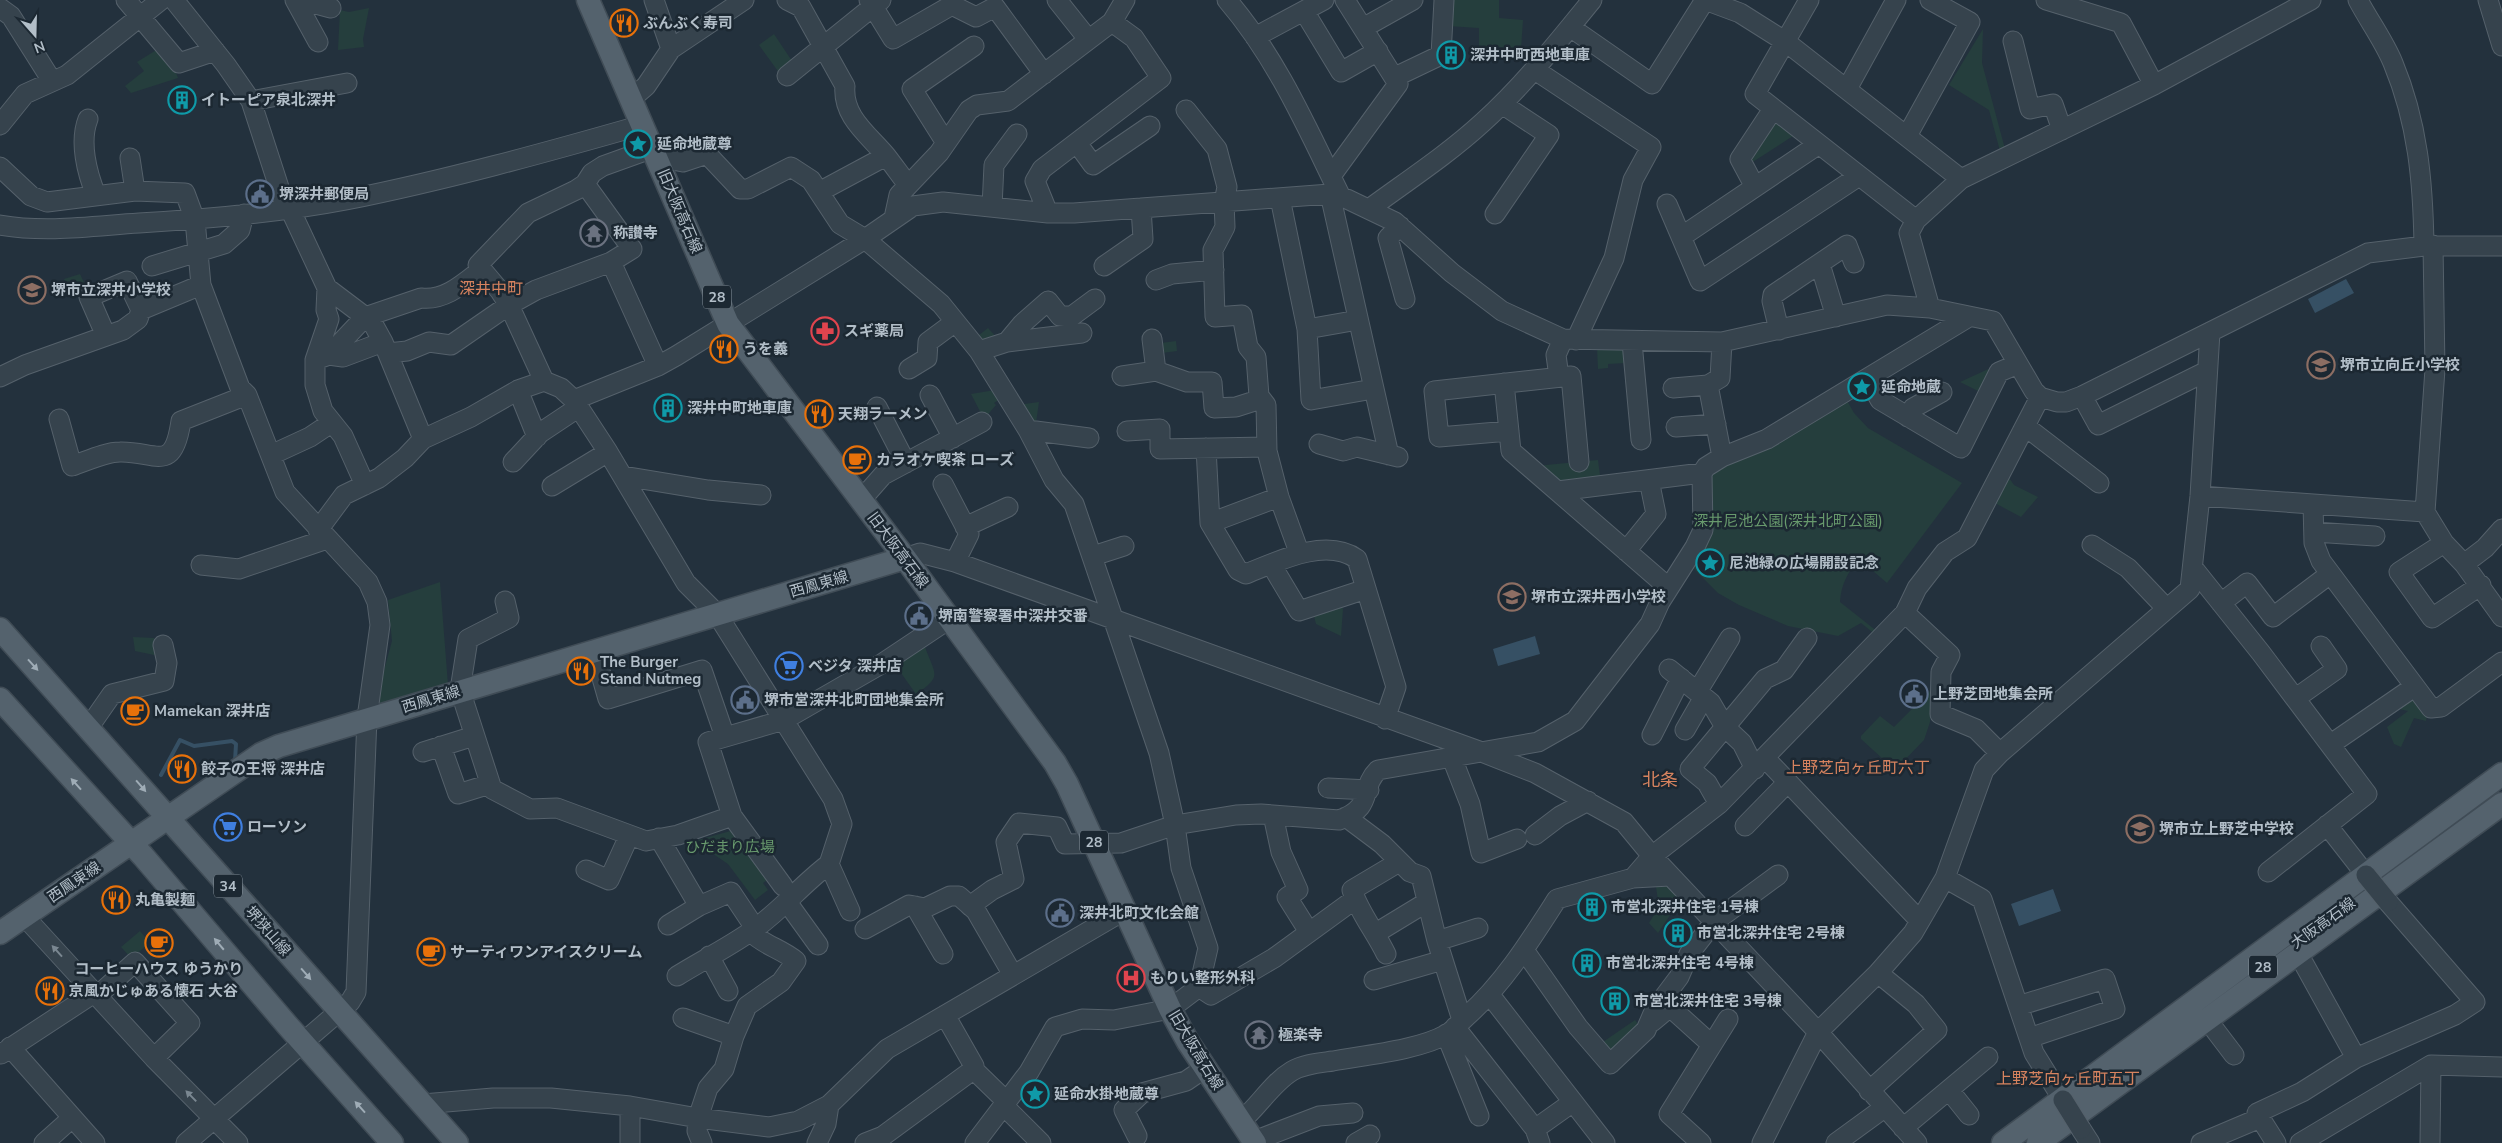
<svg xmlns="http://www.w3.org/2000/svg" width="2502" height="1143" font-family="'Nunito Sans','Noto Sans JP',sans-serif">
<rect width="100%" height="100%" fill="#23313d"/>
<path fill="#253e3d" d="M1448 0H1499V18L1523 20 1521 49 1543 54 1540 57 1496 46 1479 47V28L1448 26Z
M369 8 363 39 364 47 338 50 340 10 349 12Z
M1983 29 1982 63 2005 149 2000 151 1989 110 1949 85Z
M774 34 794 64 780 74 759 45Z
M158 49 175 70 178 78 131 93 125 86 144 71 137 62Z
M1775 122 1793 136 1748 165 1747 159Z
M80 274 89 293 84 295 80 289 70 293 64 279Z
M988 328 999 340 983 345 974 339Z
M1176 341 1177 351 1162 353 1161 343Z
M1597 348H1621L1625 352 1626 363 1608 364V368L1598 369Z
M2008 360 1984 394 1960 382Z
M995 390 1000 399 994 403 996 405 984 419 971 394Z
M1845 397 1854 413 1868 428 1962 483 1887 583 1859 559C1848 572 1841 584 1840 602L1878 632 1876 635 1861 623 1838 636 1788 626 1739 605 1718 593 1691 566 1708 475Z
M1039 402 1036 423 1017 405Z
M1598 460 1601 483 1561 487 1536 466Z
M2007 475 2014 485 2038 497 2021 517 1993 502Z
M440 582 448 685 377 708 380 685 392 641 388 600Z
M1341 603 1343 609 1341 636 1316 624 1313 612Z
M133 637 154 638 159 656 135 651Z
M925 647C935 675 943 676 916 694L896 666Z
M1931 690 1930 722 1924 740 1895 770 1861 739V736L1880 716 1894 727Z
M2411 697 2416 698 2427 715 2426 721 2414 718 2401 747 2394 744 2387 727 2408 711 2395 708Z
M738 829 767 880 763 883 768 890 755 900 728 864 694 841Z
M1670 886 1681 899 1658 933 1649 923 1659 907 1656 887Z
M140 931 150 943 131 958 121 947Z
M1635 1020 1638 1024 1636 1030 1613 1053 1600 1044Z"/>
<path fill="#365064" d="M2346 279 2354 293 2315 313 2308 299Z
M1535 636 1540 654 1498 666 1493 649Z
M2053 889 2061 911 2019 926 2011 904Z"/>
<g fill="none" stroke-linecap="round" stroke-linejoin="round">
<path stroke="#365064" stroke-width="4" d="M161 775 180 740 194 746 232 741 236 744 235 761"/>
<g stroke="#55616b" stroke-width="21">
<path id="minor" d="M126 0 179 63 215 51
M174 0 226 65 251 101 286 209
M295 0 318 42
M301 0 331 8
M654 0 671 49
M787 0 801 7 845 86C842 117 869 135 887 157 894 166 901 176 908 185
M869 0 893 39 952 5 976 17 995 7 1044 74
M1057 0 1088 39
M1227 0C1277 58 1308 130 1341 197
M1809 0 1755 94 1916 220
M2046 0 2121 23 2154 85
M2358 0C2369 21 2384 41 2393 63 2418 123 2423 182 2424 246
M2488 0 2502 46
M0 8 11 16 52 81
M1304 11 1341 72 1378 51
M1570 27 1652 84 1705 0 1740 13 1786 42 1961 179
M1363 28 1413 0
M1255 37 1324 0
M2013 41 2030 109 2053 104 2062 130
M1535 70 1651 147 1633 180 1614 258 1576 340
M787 76 881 0
M1395 77 1441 55 1444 0
M1847 89 1896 0
M631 99 646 86 671 49 744 0
M251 101 347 83
M1186 110 1217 149 1227 187 1224 202 1225 227 1213 250 1215 317 1242 315 1248 347 1256 357 1259 396 1266 405 1267 451 1279 497 1299 552
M88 119C79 142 87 173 96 195
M0 125 25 94 67 75 161 0
M1907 136 1970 22 1930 0
M946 143 912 89 974 46
M1077 143 1093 165 1150 126
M657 157 683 162 707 154 740 189H748L791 167 811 180 840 224 865 239 941 304 979 351 1028 430 1054 480 1074 504 1159 753 1175 825 1181 868 1208 948 1199 987 1170 1009 1114 1020 1082 1019 1055 1027 1029 1072 975 1143
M130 158 135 191
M0 167 31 196 47 202 135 191 185 193 195 220 201 285 141 310 138 319 123 330 25 365 0 377
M1331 176 1398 84 1345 0
M585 184 632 249 611 262 658 366
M1755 187 1740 159 1773 109
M819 192 886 156
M1330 194 1389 455
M1280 198 1307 329 1311 400 1373 389
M1667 204 1700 281 1859 176
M992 207 994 165 1017 134
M290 209 327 288 372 322 383 342 423 439
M1369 209C1407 181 1447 155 1482 123 1523 86 1557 43 1592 0
M1048 213 1035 181 1042 169 1161 78 1134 38 1112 22
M1495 214 1549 135 1502 104
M894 218 899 195 939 153 969 110 977 105 1008 101 1112 22 1125 0
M0 225C46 233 93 226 139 223 208 219 278 213 346 200 446 180 544 153 642 125
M1400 226 1388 238 1405 299
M1681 237 1819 144
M2433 245 2435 369 2425 512 2444 543 2464 564 2502 617
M1820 264 1836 317
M152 266 224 244 240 230 244 214
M1104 266 1143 239 1141 208
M1156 280 1172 274 1214 270
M327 288 326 310 329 319 315 360V385L323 411 343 436 365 485
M1930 308 1909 233 1916 220 1961 179 2154 85 2311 0
M1307 329 1358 320
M1779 330 1772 301 1773 295 1847 245 1854 263
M106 336 89 297 127 281 141 310
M1152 339 1156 371
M1007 342 1022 324 1048 301 1060 316H1072L1095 299
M1632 342 1641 440
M979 351 1007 342 1082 333
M388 353 407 351 429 342 451 345 509 305 536 290 611 262
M329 355 343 357 383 342
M315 360 329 355 365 317 421 298C445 301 464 283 482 269
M909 369 927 358 928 342 955 322
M1122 376 1156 371 1187 382H1212L1214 408 1236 407 1261 399
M1559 377 1556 355 1563 339
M1868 378 1880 400 1961 448 1999 372 2018 364
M544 381 509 305 500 291 478 265 528 213 576 190 585 184 592 173 603 166 653 148
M1504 383 1511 451 1669 588
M1673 388 1708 385
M518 390 537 437
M930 395 953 438
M2082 396 2098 425 2207 371
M574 400 658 366 676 356 865 239 913 206 943 202 1048 213H1074L1330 194 1347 199 1395 222 1452 273 1502 311 1563 339 1722 342 1887 305 1930 308 1993 321 2034 391 2040 397 2057 402H2066L2082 396 2368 253 2424 246H2502
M877 407 906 463
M1908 417 1913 408 1942 392
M59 419 72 466C87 461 105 452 120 452 156 451 173 475 181 421L247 395
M2025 426 2099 483
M1676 427 1716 424
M1028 430 1089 438
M1127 431 1160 429V449L1266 447
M1509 431 1439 437 1434 391 1571 376 1579 462
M1319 444 1343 451 1357 447 1398 457
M1206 448 1210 523 1238 570 1246 574C1278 561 1326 537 1357 559L1396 687 1385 719
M271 455 310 437 331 423
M1722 457 1708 385 1720 378 1722 342
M513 462 540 433 579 407
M623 476 708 490 761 495
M943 484 969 534 955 562
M552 486 608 452
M1558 491 1702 473
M2200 496 2425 512
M861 500 883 475 982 422
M2313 504 2314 543 2321 561 2431 708 2441 707 2502 662
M1210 523 1279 497
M965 527 1008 507
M318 530 344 495 379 478 405 458 423 439 471 417 518 390 544 381 561 388 574 400 608 452 686 583 717 614 833 799 842 824 829 864 850 911
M2314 532 2375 536
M2444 543 2399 572 2432 618 2481 585
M2092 545 2128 568 2167 609
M1626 551 1656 514 1649 480
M1093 556 1124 546
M905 558 920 553 955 562 1479 751 1535 773 1624 822 1652 856 1818 1032 1917 1143
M1271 564 1299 611 1366 589
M2464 564 2485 548 2502 529
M201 565 239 569 327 539
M2194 569 2261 653 2367 794 2268 872
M505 601 509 618 468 639 460 690 492 789 530 809 557 808 646 841 678 835 732 816
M2221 603 2247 583 2273 617 2330 574
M1905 613 1917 588 1945 552 1967 538 2040 397
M594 650 608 699 702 670 725 737
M1669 669 1711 703 1725 727 1742 743 1755 769
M1697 692 1730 638
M2296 698 2337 669 2321 646
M89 727 112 694 164 681 167 663 163 645
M1685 730 1704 697
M1652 735 1681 678
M2331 744 2414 687
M441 746 458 794 490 784
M423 752 474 736
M1452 758 1470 804 1481 853 1517 839
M1765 758 1920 921
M1328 788 1369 790
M1719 804 1707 783 1690 769 1765 679 1784 670 1807 638
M1273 815 1281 852 1298 890 1287 897 1309 932
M1346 817 1382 844 1410 872 1421 876 1437 941 1462 1020
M2327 825 2366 875
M1745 826 1788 782
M1535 835 1560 816 1588 801
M659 838 699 906
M586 870 609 880 629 836
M1633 878 1652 856 1719 804 1905 613 1950 655 1941 672 1940 714 1976 729 2000 753
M1945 878 1982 899 2034 1053 2063 1100
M783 886 732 816 708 742 784 720 883 663 949 619
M787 902 818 945
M915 906 943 954
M970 906 992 890 1014 879 1006 842 1019 823 1057 827 1065 844 1121 843 1175 825 1236 815 1261 814 1339 820C1375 807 1359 789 1378 770L1538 742 1575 721 1650 624 1660 602 1695 547 1703 530 1702 473 1706 467 1722 457 1767 439 1967 318
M24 916 154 1058 238 1143
M668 925 699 906 731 892 755 928
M865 929 909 905 925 908 950 896H959L976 911 1013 975
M1376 933 1427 902
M1437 941 1478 928
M1524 950 1578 1027 1610 1064 1646 1030 1655 1009 1679 977 1689 954 1714 922 1778 875
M1386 954C1376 933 1359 912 1352 890L1399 862
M709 956 728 991
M2304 964 2356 1058
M677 976C701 961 727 948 750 932 779 913 801 885 829 864
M1374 980 1443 960
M1199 987 1211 995 1274 958 1355 899
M1490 995 1605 1143
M97 996 135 962 190 1023 154 1058
M2018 1006 2105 979 2115 1009 2029 1038
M683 1018 734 1036
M1652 1022 1670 1007 1712 1045
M1455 1027 1535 1129 1540 1143
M2215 1030 2234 1055
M1446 1034 1479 1116
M10 1047 95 1143
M1 1054 94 993
M972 1068 1006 1101
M1949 1090 1969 1115
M1869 1091 1937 1030 1916 1004 1878 973
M423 1104 493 1098H551L630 1106 698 1118 769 1127 798 1121 829 1105 887 1049 1125 910
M1003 1105 1041 1143
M1241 1121C1259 1106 1272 1083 1292 1071 1304 1064 1319 1063 1333 1061 1366 1055 1419 1050 1447 1034 1454 1030 1460 1022 1467 1016 1504 983 1530 941 1557 899L1633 878 1670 876
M1903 1128 1988 1057
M1535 1129 1573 1102
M2081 1129 2090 1143
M1137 1136 1124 1110 1142 1093 1186 1081 1205 1068
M1254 1141 1319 1116 1353 1113
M44 1143 72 1118
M186 1143 350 1002 356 992 367 718 380 625 377 602 368 582 285 492 247 395 240 388 201 285
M630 1143V1106
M702 1143 697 1131 698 1118 708 1088 724 1069 734 1036 747 1006 781 982 796 961C782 949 763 945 751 932
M817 1143 826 1124 829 1105
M865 1143 883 1136 970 1072 974 1066 945 1015
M1356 1143 1370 1135
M1701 1143 1669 1114 1728 1019
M1762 1143 1818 1032 1878 973 1913 933 1945 878 1984 770 2000 753 2190 589 2200 496 2210 332
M1836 1143 1884 1108
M2201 1143 2260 1118
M2276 1143 2257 1113 2302 1092 2356 1058 2455 1015 2475 1002 2388 902
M2300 1143 2431 1065 2502 1067
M2430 1143 2431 1065"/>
</g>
<g stroke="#404c56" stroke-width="25">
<path id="major" d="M588 0 728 324 905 558 1055 763 1067 784 1170 1009 1188 1042 1255 1143
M0 629 457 1143
M0 699 143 856 288 1026 392 1143
M0 933 261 754 279 746 905 558
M2003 1143 2502 774
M2038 1143 2502 804"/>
</g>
<use href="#minor" stroke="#36434d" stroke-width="19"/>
<use href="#major" stroke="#54626d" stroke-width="22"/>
<g stroke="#55616b" stroke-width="21" stroke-linecap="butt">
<path id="minor-bridge" d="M2366 875 2388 902
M2063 1100 2081 1129"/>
</g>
<use href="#minor-bridge" stroke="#36434d" stroke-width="19"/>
</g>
<defs><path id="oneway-solid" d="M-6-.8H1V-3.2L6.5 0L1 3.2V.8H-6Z" transform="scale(1.25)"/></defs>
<g fill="#9facb6">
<use href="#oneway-solid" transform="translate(33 665) rotate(48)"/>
<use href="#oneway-solid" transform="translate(76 784) rotate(-132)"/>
<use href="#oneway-solid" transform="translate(141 786) rotate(49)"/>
<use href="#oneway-solid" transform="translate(219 944) rotate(-130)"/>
<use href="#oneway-solid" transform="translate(306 974) rotate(49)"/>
<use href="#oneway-solid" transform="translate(360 1107) rotate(-132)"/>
</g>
<g fill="#7a8791">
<use href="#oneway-solid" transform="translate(57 951) rotate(-132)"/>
<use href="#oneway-solid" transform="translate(191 1096) rotate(-134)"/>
</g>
<defs>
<g id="restaurant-ring" transform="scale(1.4375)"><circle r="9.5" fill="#1c2832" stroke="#e8710a" stroke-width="1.5"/><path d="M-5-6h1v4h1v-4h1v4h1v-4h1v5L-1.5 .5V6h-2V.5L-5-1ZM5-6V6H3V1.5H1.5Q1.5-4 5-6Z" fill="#e8710a"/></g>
<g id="building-ring" transform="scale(1.4375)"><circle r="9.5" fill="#1c2832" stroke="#0f9aa8" stroke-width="1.5"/><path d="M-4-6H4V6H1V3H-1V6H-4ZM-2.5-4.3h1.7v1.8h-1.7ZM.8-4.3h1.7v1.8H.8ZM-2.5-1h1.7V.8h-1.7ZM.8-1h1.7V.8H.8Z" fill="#0f9aa8"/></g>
<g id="sight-ring" transform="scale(1.4375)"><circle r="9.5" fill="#1c2832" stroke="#0f9aa8" stroke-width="1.5"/><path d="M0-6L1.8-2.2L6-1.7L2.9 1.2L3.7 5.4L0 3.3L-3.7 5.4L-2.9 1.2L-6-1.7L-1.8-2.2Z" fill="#0f9aa8"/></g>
<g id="civic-ring" transform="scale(1.4375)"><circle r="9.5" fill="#1c2832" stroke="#5c6f8a" stroke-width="1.5"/><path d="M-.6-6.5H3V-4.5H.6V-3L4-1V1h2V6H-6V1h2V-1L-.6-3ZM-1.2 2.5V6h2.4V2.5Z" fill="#5c6f8a"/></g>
<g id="temple-ring" transform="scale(1.4375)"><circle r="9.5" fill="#1c2832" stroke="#6b7280" stroke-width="1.5"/><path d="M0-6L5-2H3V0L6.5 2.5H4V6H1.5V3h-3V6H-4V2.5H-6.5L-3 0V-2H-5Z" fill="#6b7280"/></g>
<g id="school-ring" transform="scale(1.4375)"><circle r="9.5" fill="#1c2832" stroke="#8d6e63" stroke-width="1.5"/><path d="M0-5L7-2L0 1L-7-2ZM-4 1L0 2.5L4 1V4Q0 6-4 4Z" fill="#8d6e63"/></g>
<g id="pharmacy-ring" transform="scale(1.4375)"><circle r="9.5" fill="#1c2832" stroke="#e0444e" stroke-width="1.5"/><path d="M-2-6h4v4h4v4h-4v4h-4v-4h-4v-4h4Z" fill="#e0444e"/></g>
<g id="cafe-ring" transform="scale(1.4375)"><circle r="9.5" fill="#1c2832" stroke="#e8710a" stroke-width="1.5"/><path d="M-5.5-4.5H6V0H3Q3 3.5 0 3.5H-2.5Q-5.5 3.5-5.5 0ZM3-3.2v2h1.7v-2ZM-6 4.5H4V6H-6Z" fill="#e8710a"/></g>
<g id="supermarket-ring" transform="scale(1.4375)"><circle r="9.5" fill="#1c2832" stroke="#3f7fe0" stroke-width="1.5"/><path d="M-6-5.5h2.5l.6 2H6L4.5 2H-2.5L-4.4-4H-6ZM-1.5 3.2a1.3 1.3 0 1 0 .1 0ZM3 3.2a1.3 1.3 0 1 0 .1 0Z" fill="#3f7fe0"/></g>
<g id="hospital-ring" transform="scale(1.4375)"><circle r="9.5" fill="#1c2832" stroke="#e0444e" stroke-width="1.5"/><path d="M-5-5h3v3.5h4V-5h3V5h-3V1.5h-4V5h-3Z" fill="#e0444e"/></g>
</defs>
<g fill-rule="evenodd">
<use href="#restaurant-ring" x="624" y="23"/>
<use href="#building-ring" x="1451" y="55"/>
<use href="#building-ring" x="182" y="100"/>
<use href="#sight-ring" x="638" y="144"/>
<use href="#civic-ring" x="260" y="194"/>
<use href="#temple-ring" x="594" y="233"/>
<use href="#school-ring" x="32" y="290"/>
<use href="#pharmacy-ring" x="825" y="331"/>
<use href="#restaurant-ring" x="724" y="349"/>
<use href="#school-ring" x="2321" y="365"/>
<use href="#sight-ring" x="1862" y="387"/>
<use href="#building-ring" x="668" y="408"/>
<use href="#restaurant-ring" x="819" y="414"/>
<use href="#cafe-ring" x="857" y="460"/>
<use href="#sight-ring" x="1710" y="563"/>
<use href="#school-ring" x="1512" y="597"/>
<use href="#civic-ring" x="919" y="616"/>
<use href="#supermarket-ring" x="789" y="666"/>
<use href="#restaurant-ring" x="581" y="671"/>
<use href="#civic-ring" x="1914" y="694"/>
<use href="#civic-ring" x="745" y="700"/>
<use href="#cafe-ring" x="135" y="711"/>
<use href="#restaurant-ring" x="182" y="769"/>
<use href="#supermarket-ring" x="228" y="827"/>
<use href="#school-ring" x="2140" y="829"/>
<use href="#restaurant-ring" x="116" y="900"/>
<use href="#building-ring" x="1592" y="907"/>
<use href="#civic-ring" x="1060" y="913"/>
<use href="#building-ring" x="1678" y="933"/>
<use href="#cafe-ring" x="159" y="943"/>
<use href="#cafe-ring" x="431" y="952"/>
<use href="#building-ring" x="1587" y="963"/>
<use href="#hospital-ring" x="1131" y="978"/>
<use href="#restaurant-ring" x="50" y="991"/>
<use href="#building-ring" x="1615" y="1001"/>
<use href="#temple-ring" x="1259" y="1035"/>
<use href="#sight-ring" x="1035" y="1094"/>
</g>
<g text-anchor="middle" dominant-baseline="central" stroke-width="5" stroke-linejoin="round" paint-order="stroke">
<g fill="#1c2832" stroke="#85919b" stroke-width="1">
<rect x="703" y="285.5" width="28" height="23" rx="4"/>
<rect x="1080" y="830.5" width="28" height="23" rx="4"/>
<rect x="214" y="874.5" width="28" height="23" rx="4"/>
<rect x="2249" y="955.5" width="28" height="23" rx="4"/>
</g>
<g font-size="14" font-weight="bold" fill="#b2bec8">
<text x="717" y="297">28</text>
<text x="1094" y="842">28</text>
<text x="228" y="886">34</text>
<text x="2263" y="967">28</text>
</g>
<g font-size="15" font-weight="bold" fill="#b2bec8" stroke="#1c2832" text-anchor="start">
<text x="643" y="23">ぶんぶく寿司</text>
<text x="1470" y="55">深井中町西地車庫</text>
<text x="201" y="100">イトーピア泉北深井</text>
<text x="657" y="144">延命地蔵尊</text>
<text x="279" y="194">堺深井郵便局</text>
<text x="613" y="233">称讃寺</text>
<text x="51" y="290">堺市立深井小学校</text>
<text x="844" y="331">スギ薬局</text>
<text x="743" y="349">うを義</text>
<text x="2340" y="365">堺市立向丘小学校</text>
<text x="1881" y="387">延命地蔵</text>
<text x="687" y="408">深井中町地車庫</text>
<text x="838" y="414">天翔ラーメン</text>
<text x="876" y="460">カラオケ喫茶 ローズ</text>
<text x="1729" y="563">尼池緑の広場開設記念</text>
<text x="1531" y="597">堺市立深井西小学校</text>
<text x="938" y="616">堺南警察署中深井交番</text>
<text x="600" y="662">The Burger<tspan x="600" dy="17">Stand Nutmeg</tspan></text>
<text x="808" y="666">ベジタ 深井店</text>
<text x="1933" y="694">上野芝団地集会所</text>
<text x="764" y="700">堺市営深井北町団地集会所</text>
<text x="154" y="711">Mamekan 深井店</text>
<text x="201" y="769">餃子の王将 深井店</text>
<text x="247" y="827">ローソン</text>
<text x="2159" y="829">堺市立上野芝中学校</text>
<text x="135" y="900">丸亀製麺</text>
<text x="1611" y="907">市営北深井住宅 1号棟</text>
<text x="1079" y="913">深井北町文化会館</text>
<text x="1697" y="933">市営北深井住宅 2号棟</text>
<text x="450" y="952">サーティワンアイスクリーム</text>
<text x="1606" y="963">市営北深井住宅 4号棟</text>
<text x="159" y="969" text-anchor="middle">コーヒーハウス ゆうかり</text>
<text x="1150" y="978">もりい整形外科</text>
<text x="69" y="991">京風かじゅある懐石 大谷</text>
<text x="1634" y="1001">市営北深井住宅 3号棟</text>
<text x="1278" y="1035">極楽寺</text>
<text x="1054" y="1094">延命水掛地蔵尊</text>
</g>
<g font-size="15" fill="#b2bec8" stroke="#1c2832">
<text transform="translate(680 211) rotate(67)">旧大阪高石線</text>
<text transform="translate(898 550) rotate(53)">旧大阪高石線</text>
<text transform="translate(819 584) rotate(-16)">西鳳東線</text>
<text transform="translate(431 699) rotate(-17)">西鳳東線</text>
<text transform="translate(74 882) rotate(-34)">西鳳東線</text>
<text transform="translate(2323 923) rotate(-36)">大阪高石線</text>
<text transform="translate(268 931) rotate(49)">堺狭山線</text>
<text transform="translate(1196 1050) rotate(59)">旧大阪高石線</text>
</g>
<g font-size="15" fill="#689a6d" stroke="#1c2832">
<text x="1788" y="521">深井尼池公園(深井北町公園)</text>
<text x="730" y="847">ひだまり広場</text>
</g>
<g font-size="16" fill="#d7835f" stroke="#1c2832">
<text x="491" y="289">深井中町</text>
<text x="1858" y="768">上野芝向ヶ丘町六丁</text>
<text x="2068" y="1079">上野芝向ヶ丘町五丁</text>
</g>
<g font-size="18" fill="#d7835f" stroke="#1c2832">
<text x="1660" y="780">北条</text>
</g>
</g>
<g transform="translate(35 35) rotate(160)" stroke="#1c2832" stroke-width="4" paint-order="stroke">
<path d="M0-4L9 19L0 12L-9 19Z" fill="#b2bec8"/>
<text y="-8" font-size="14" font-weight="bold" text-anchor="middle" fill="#b2bec8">N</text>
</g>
</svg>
